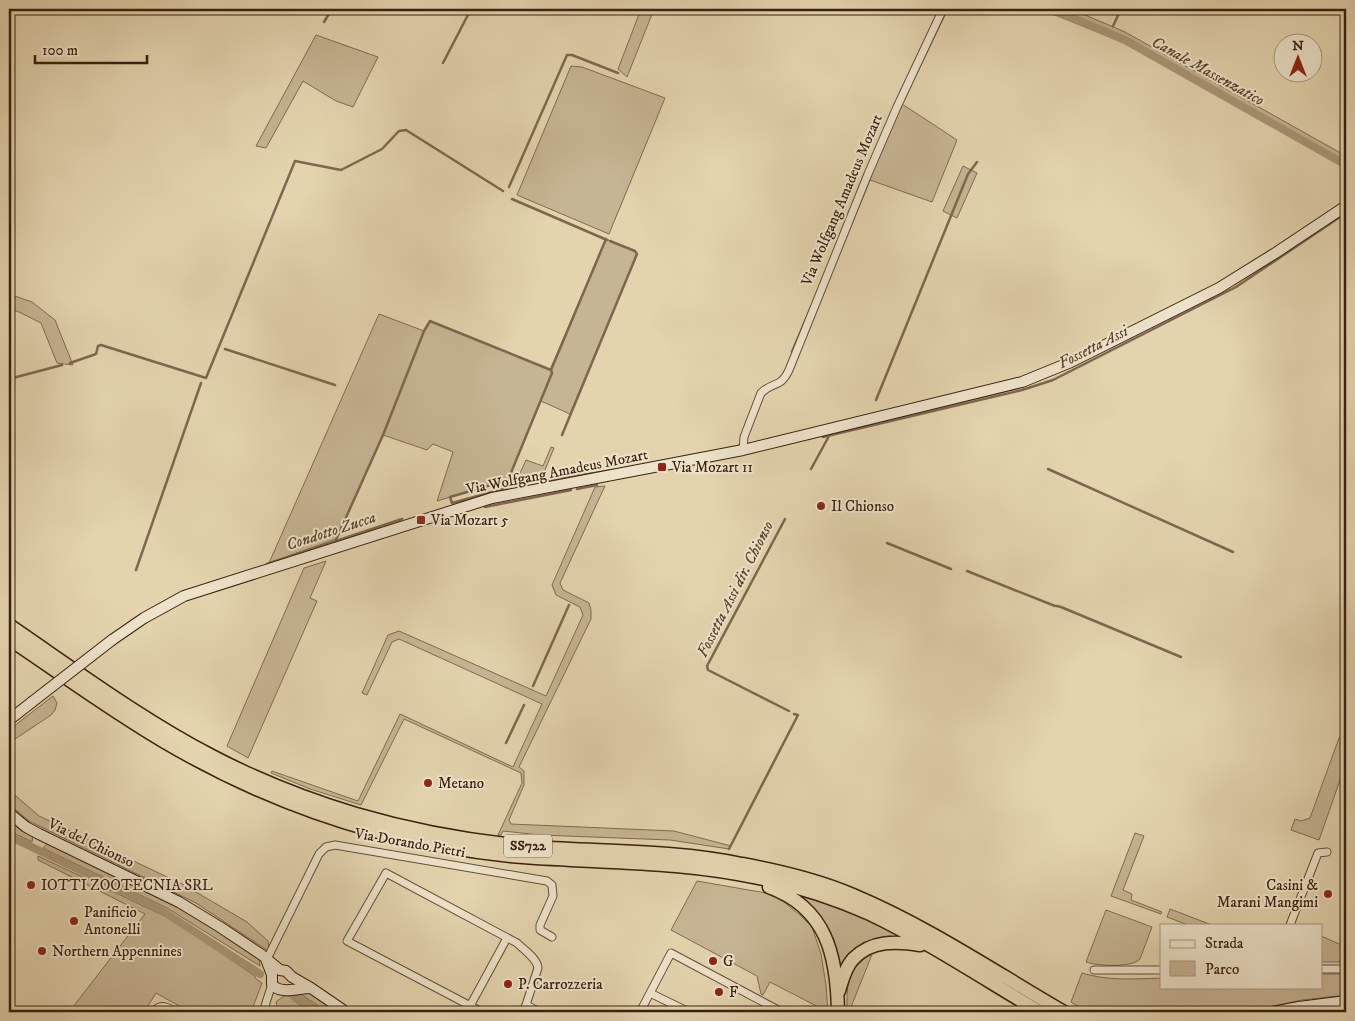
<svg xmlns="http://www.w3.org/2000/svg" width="1355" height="1021" font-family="'IM FELL DW Pica',serif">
<rect width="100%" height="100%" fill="#e3d4ae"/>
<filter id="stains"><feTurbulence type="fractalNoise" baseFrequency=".004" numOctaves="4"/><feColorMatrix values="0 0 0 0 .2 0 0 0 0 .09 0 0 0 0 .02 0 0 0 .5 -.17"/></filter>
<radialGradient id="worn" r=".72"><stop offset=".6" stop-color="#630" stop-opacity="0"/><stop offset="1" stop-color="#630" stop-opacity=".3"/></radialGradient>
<path fill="#c6b593" stroke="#806a50" d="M641 9H654L627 77 618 69Z
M939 9H948L902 104 957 140 932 202 870 180 798 355 791 352Z
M1040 9H1071L1125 32 1346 156V168L1122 42Z
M316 35 378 57 353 107 336 101 303 81 266 148 256 146Z
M571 66 582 67 665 98 609 234 517 195Z
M963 166 977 173 957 218 943 211Z
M606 239 635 251 637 254 570 414 541 401 508 480 437 501 453 452 433 444 427 450 383 435 336 539 269 563 379 314 424 331 430 321 550 370Z
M9 294 32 302 55 320 73 365 57 363 41 323 19 312 9 308Z
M551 447 554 448 542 477 516 482 526 460 543 466Z
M605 486 560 583 563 590 589 603 591 610V619L519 767 524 771V785L509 820 511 824 674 831 731 846 729 849 670 840 540 835 503 831 501 835H498L522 783 521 773 404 719 361 805 310 789 271 773 272 771 358 801 400 714 513 767 542 704 399 639 392 642 367 695 362 693 388 635 399 631 546 696 583 615 580 607 556 595 552 585 595 487Z
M326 561 310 598 317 601 248 758 227 746 304 568Z
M53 696 57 703 55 710 51 715 9 743V730Z
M1339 738 1346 741 1344 750 1346 751V763L1319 840 1291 830 1295 819 1301 821 1310 818Z
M9 790 39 816 184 885 247 922 268 941 269 948 268 950 264 948 196 903 29 821 9 804Z
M9 817 33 835 32 842 9 831Z
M1135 833 1144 836 1123 890 1132 894 1131 900 1162 912 1161 914 1111 896Z
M49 842 191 912 259 957 260 966 167 908 43 848Z
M38 856 171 919 255 976V978L262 983 251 1012H190L156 993 144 1012H69L145 914 38 860Z
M697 881 766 893 784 902 801 916 812 927 821 954 826 985 828 1012 770 982 763 995 761 994 757 976 671 930Z
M799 896C836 905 871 922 905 939L886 938 839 976C832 937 831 923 799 896Z
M1170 909 1212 925H1188L1167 917Z
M1106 910 1152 927 1140 959C1132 968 1097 966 1086 962Z
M1321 936 1346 947V962H1321Z
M873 952 849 1012H847C847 980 846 972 873 952Z
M1082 973C1108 981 1134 979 1161 978V987H1321V974H1346V995L1302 1000 1244 1012H1087L1071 1002Z
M310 991 342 1012H328L302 995V992Z
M284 996H290L293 1000 311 1012H285L277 1008 276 1002Z
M1346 1008V1012H1301Z"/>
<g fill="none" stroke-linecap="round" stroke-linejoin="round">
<path stroke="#7d674e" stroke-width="2.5" d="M324 22 332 9
M1113 26 1121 9
M443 63 471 9
M509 187 567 55H572L618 73
M512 199 607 240
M225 349 335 385
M70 363 96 354 98 346 101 345 206 378 295 161 341 170 382 149 399 131 406 130 503 191
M9 379 62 365
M876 400 968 174 977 162
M562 435 637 254 635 251 610 241
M823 437 1022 390 1053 380 1236 287 1346 213
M811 469 829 436
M1048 469 1233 552
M544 481 613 470
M507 488 452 503 450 497 508 480 552 373 551 370 606 239
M577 489 597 485
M485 507 571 490
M785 519 707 666 708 670 789 711
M335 542 383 435 424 331 430 321 551 370
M887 543 951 569
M267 564 402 519
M136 570 201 383
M967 571 1055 606
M1057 606 1061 607 1181 657
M533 686 569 605
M506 743 524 705
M729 849 798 715 794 714"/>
<path stroke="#aa9778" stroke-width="8" d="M1051 9 1125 40 1346 165
M9 836 158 908 260 974
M293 995 321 1012"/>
<g stroke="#644d36" stroke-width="9">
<path id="street" d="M743 450 744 437 761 393C773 381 780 389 789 370L868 174 897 107 943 9
M1290 925 1318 853 1327 852
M267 959 319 854 326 847 335 845 547 881 552 885 553 896 540 925V930L552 937
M1321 969H1346
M1094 970H1161
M650 993 671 953 782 1012
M526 1005 540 1012
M470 1006 507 938
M154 1012C160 1002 168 1008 177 1012
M263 1012 272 984
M482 1012 347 941 386 873 517 943C524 950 537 958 538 968L526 1005 522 1012
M640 1012 650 993 689 1012"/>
</g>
<g stroke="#3a200e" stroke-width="12">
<path id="secondary" d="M112 640 144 618 184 596 492 498 743 450 1022 382 1071 362 1219 288 1277 252 1346 206
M9 720 32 702
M9 813 26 827 39 834 179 902 220 927 262 955 280 970 286 971 292 977 311 988 346 1012
M266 959 272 975V984C279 995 299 988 310 988
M1273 1012 1299 1007 1346 1001"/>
</g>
<g stroke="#3a200e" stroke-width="15">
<path id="highway" d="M9 625C75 670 141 719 212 756 258 780 306 799 356 814 414 831 475 842 536 847 605 852 675 850 742 864 780 871 818 880 853 895 927 926 995 972 1064 1012
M9 639C60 673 110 710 163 741 229 780 301 811 374 831 423 844 473 853 523 857 602 863 681 861 758 878 796 886 834 898 870 914 928 942 984 979 1040 1012
M769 887C827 908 837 956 838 1012
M839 991C842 981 845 968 853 959 871 940 897 941 920 945"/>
</g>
<use href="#street" stroke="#ede3ca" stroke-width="7"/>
<use href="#secondary" stroke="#ede3ca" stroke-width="10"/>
<use href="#highway" stroke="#e3d4ae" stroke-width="12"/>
<g stroke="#3a200e" stroke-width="12" stroke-linecap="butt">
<path id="secondary-bridge" d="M32 702 112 640"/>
</g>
<use href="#secondary-bridge" stroke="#ede3ca" stroke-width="10"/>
</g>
<g fill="#8f2418" stroke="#ede3ca" stroke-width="2">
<rect x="657" y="462" width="10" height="10" rx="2.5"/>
<circle cx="821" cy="506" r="5"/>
<rect x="416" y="515" width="10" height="10" rx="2.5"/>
<circle cx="428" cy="783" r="5"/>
<circle cx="31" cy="885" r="5"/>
<circle cx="1328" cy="894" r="5"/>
<circle cx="74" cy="921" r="5"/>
<circle cx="42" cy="951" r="5"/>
<circle cx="713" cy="961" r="5"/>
<circle cx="508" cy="984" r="5"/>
<circle cx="719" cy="992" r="5"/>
</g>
<g text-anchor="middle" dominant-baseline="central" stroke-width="4" stroke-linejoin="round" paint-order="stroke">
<rect fill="#ede3ca" stroke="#705a46" stroke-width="1" x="504" y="834.5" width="48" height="23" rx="4"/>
<g font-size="14" font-weight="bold" fill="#3a200e">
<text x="528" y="846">SS722</text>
</g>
<g font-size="15" fill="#3a200e" stroke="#ede3ca">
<text transform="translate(842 200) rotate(-67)">Via Wolfgang Amadeus Mozart</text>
<text transform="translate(557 472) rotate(-11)">Via Wolfgang Amadeus Mozart</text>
<text transform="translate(91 843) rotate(26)">Via del Chionso</text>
<text transform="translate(410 843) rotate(10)">Via Dorando Pietri</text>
</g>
<g font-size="15" fill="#3a200e" stroke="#ede3ca" text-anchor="start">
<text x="672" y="467">Via Mozart 11</text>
<text x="831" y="506">Il Chionso</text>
<text x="431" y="520">Via Mozart 5</text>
<text x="438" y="783">Metano</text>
<text x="41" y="885">IOTTI ZOOTECNIA SRL</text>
<text x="1318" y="885" text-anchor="end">Casini &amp;<tspan x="1318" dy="17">Marani Mangimi</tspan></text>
<text x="84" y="912">Panificio<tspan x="84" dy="17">Antonelli</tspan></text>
<text x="52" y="951">Northern Appennines</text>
<text x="723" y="961">G</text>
<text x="518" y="984">P. Carrozzeria</text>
<text x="729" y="992">F</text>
</g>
<g font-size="16" font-style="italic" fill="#5c442e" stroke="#ede3ca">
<text transform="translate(1208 71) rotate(29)">Canale Massenzatico</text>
<text transform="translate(1093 347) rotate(-27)">Fossetta Assi</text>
<text transform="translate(331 531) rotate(-18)">Condotto Zucca</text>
<text transform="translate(735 589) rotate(-63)">Fossetta Assi dir. Chionso</text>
</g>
</g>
<rect width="1355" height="1021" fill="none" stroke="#e3d4ae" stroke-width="30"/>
<rect x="10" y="10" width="1335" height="1001" fill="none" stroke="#3a200e" stroke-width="2.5"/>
<rect x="15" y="15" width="1325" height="991" fill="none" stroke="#3a200e"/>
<rect x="1160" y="924" width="162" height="65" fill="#ede3ca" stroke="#a5957f"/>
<rect x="1170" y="940" width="25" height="8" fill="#ede3ca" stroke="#a5957f"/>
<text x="1205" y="948" font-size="15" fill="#3a200e">Strada</text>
<rect x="1170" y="961" width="25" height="15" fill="#c6b593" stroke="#a5957f"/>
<text x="1205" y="974" font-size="15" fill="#3a200e">Parco</text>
<g transform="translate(1298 58)"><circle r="24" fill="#ede3ca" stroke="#a5957f"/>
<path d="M0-4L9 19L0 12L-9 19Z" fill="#8f2418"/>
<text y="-8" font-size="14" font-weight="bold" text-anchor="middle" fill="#3a200e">N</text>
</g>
<path d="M35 55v8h112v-8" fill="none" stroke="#3a200e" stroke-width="2.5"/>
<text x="42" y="55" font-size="15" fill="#3a200e" stroke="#ede3ca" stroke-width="4" paint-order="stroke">100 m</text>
<rect width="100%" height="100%" filter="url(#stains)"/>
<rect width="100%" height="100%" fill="url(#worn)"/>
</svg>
